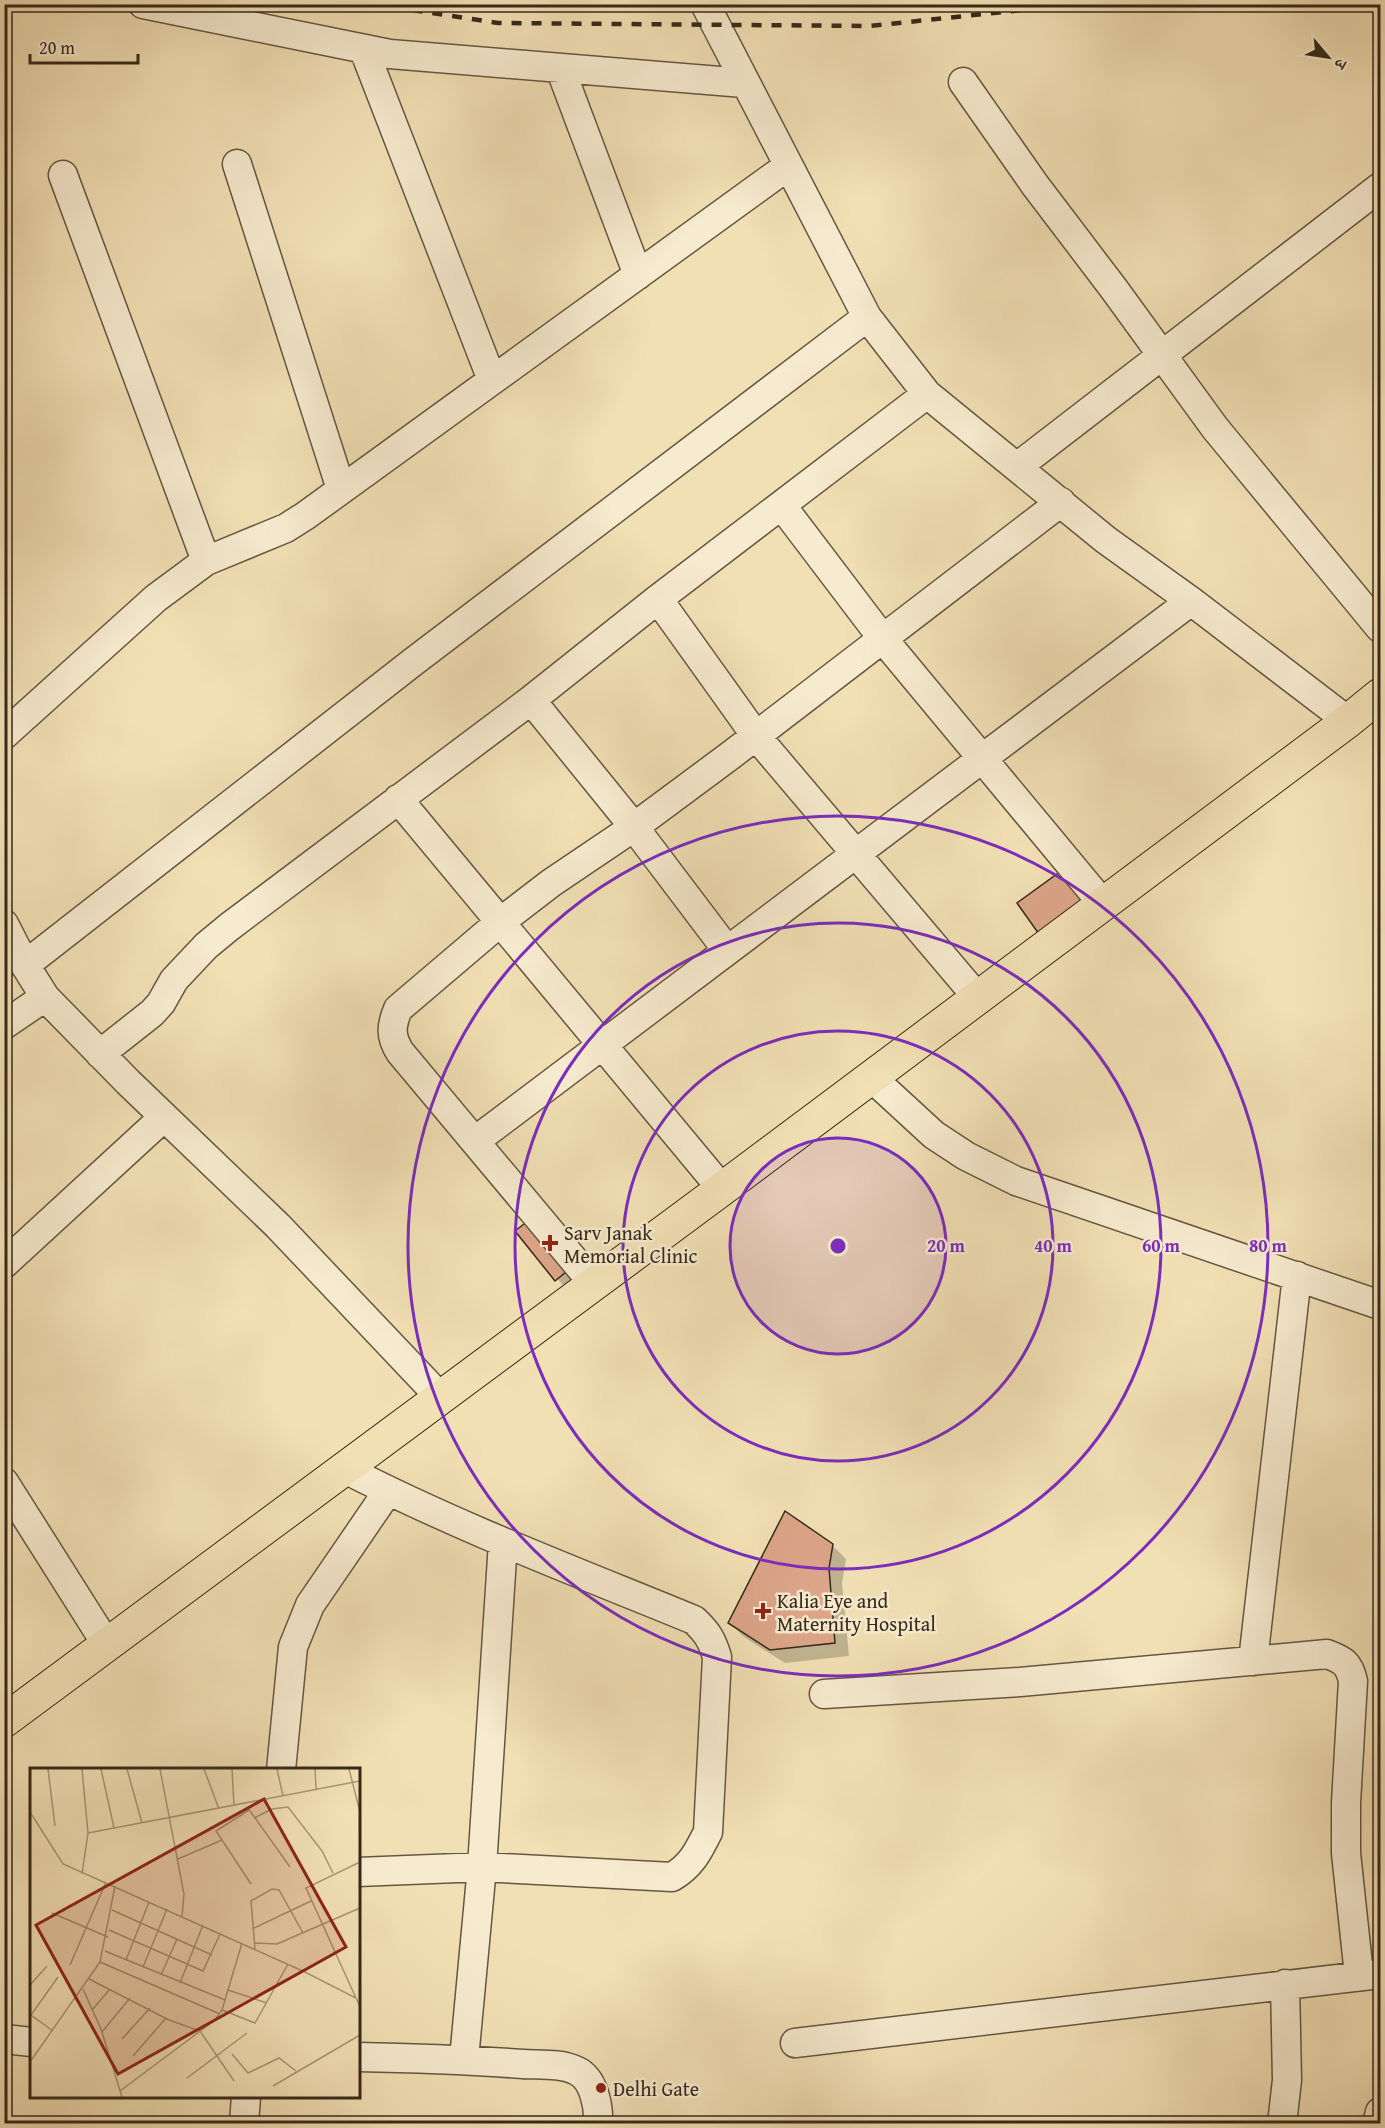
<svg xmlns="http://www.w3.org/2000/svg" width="1385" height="2128" font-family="'Gentium Book Plus','Noto Serif Devanagari',serif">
<rect width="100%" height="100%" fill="#f2e0b5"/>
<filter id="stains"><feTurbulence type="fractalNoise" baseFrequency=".00333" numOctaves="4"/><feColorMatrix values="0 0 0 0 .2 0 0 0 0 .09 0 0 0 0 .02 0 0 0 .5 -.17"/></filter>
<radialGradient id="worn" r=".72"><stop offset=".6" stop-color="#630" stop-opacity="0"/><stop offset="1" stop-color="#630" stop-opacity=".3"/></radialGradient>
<path fill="#0003" d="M518 1231 591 1268 566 1289Z
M832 1545 846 1559 842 1583 849 1656 785 1663 744 1637 730 1623Z"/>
<path fill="#dda589" stroke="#36291b" stroke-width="1.5" d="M1068 866 1093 900 1041 937 1017 903Z
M543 1209 583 1258 555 1281 515 1231Z
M785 1511 833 1544 829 1568 835 1643 770 1650 728 1623Z"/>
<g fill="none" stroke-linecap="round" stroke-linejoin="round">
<g stroke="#655742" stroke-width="31">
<path id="street" d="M143 4 390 54 744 83
M705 4 867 317 927 394 1106 540 1191 601 1348 721
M364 50 492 380
M560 68 638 275
M963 82 1035 185 1114 289 1215 428 1380 628
M237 164 341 489
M63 175 206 561
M1017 467 1380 187
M782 506 883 639 1103 904
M658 599 756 736 978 998
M531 700 634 827 727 950
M4 735 156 598 206 561 286 528 305 516 788 166
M398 799 722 1189
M4 924 25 965 45 997 128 1082 278 1226 441 1398
M25 965 413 662 867 317
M4 1025 45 997
M100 1054 152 1013 161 1003 174 980 206 946 229 927 531 700 658 599 927 394
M872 1078 934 1135 966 1156 1016 1181 1380 1305
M475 1141 1191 601
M4 1264 164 1117
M594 1284 400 1052C390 1036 391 1026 398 1009L499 923 551 883 634 827 731 755 1061 502
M345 1469C458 1527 577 1572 694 1620 707 1632 712 1640 717 1657L708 1832C698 1852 691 1866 672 1877L482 1867 358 1872
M4 1482 107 1645
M1253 1661 1297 1276
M824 1694 1020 1682 1327 1654C1343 1660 1349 1663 1353 1681L1346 1803V1853L1359 1975
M281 1770 293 1647 310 1605 388 1491
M4 2039 32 2042
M795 2043 1380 1974
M358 2057C414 2058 468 2060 523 2064 540 2065 561 2063 577 2071 594 2079 599 2107 598 2124
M464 2059 482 1867 503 1542
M244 2124 246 2096
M1282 2124 1287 2080 1285 1984
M1377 2124 1380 2112"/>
</g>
<g stroke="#36291b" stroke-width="35">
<path id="primary" d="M4 1721 722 1189 1348 721 1380 695"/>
</g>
<use href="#street" stroke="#f7ebcf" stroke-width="28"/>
<use href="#primary" stroke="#f2e0b5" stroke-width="33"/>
<path stroke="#36291b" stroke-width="4.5" stroke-dasharray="10 10" stroke-linecap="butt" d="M373 4 498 23 870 26 1079 4"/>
</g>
<circle cx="838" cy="1246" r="108" fill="#7b2cbf" fill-opacity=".12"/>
<g fill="none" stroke="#7b2cbf" stroke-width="3">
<circle cx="838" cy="1246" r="108"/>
<circle cx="838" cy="1246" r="215"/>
<circle cx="838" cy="1246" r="323"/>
<circle cx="838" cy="1246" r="430"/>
</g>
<g fill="#8f2418" stroke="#f7ebcf" stroke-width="2">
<path d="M547 1234h6v6h6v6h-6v6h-6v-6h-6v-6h6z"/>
<path d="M760 1602h6v6h6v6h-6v6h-6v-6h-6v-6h6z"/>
<circle cx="601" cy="2088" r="6"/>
</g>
<g text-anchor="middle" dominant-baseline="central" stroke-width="5" stroke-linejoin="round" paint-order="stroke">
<g font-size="20" fill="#36291b" stroke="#f7ebcf" text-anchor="start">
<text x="564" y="1232">Sarv Janak<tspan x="564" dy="23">Memorial Clinic</tspan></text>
<text x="777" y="1600">Kalia Eye and<tspan x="777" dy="23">Maternity Hospital</tspan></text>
<text x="613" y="2088">Delhi Gate</text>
</g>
</g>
<g transform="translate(30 1768)">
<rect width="330" height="330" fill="#f2e0b5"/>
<path fill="none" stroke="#a79777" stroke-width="1.5" d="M18 1 25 58M52 1 58 65 52 106M71 1 84 60M97 1 112 55M130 1 154 126 152 148M174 1 189 41M202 1 204 38M247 1 253 28M285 1 286 21M319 1 330 44M218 40 260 99M219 42 186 63 221 116M0 44 33 96 275 204 326 230 330 239M224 50 242 41 258 39 292 83 303 105M58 65 330 13M148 91 192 72M82 142 182 187M22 145 78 169M224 160 281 133M79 162 173 203 190 166M225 175 247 176 330 140M225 181 221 133 242 121 249 122 273 165M75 183 195 232M96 192 119 134M70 194 190 246M40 197 76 114M113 199 137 141M131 207 147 171M59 211 139 252 170 263 204 313M150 215 173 157M0 217 17 198M53 221 71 261 92 329M198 222 237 235M326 230 276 120 330 94M62 242 80 221M192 242 225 255 258 196M23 263 1 247 28 209M72 264 100 230M92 271 120 240M202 286 218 305 249 290 266 303M103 288 136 250M0 294 70 194 85 118M157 310 217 265M243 318 330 267M90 323 185 252 192 242 212 175"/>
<path fill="#8f2418" fill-opacity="0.15" stroke="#8f2418" stroke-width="3" d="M234 31 316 179 88 306 6 157Z"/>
<rect width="330" height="330" fill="none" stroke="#36291b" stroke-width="3"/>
</g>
<circle cx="838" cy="1246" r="9" fill="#7b2cbf" stroke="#f7ebcf" stroke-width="3"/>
<g font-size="18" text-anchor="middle" font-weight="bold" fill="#7b2cbf" stroke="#f7ebcf" stroke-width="5" stroke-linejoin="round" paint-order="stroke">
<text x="946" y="1252">20 m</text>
<text x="1053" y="1252">40 m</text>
<text x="1161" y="1252">60 m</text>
<text x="1268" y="1252">80 m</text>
</g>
<rect width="1385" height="2128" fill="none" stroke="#f2e0b5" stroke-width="24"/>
<rect x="6" y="6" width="1373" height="2116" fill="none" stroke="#36291b" stroke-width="3"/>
<rect x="12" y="12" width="1361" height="2104" fill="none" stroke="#36291b" stroke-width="1.5"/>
<g transform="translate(1328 57) rotate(119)" stroke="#f7ebcf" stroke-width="4.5" paint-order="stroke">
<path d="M0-4.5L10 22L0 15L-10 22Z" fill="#36291b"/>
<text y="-9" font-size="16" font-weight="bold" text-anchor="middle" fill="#36291b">उ</text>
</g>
<path d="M30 54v9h108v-9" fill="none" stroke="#36291b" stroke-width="3"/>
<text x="39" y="54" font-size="18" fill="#36291b" stroke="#f7ebcf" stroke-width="4.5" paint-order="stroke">20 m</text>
<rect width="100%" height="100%" filter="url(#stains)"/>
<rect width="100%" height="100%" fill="url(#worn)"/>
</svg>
